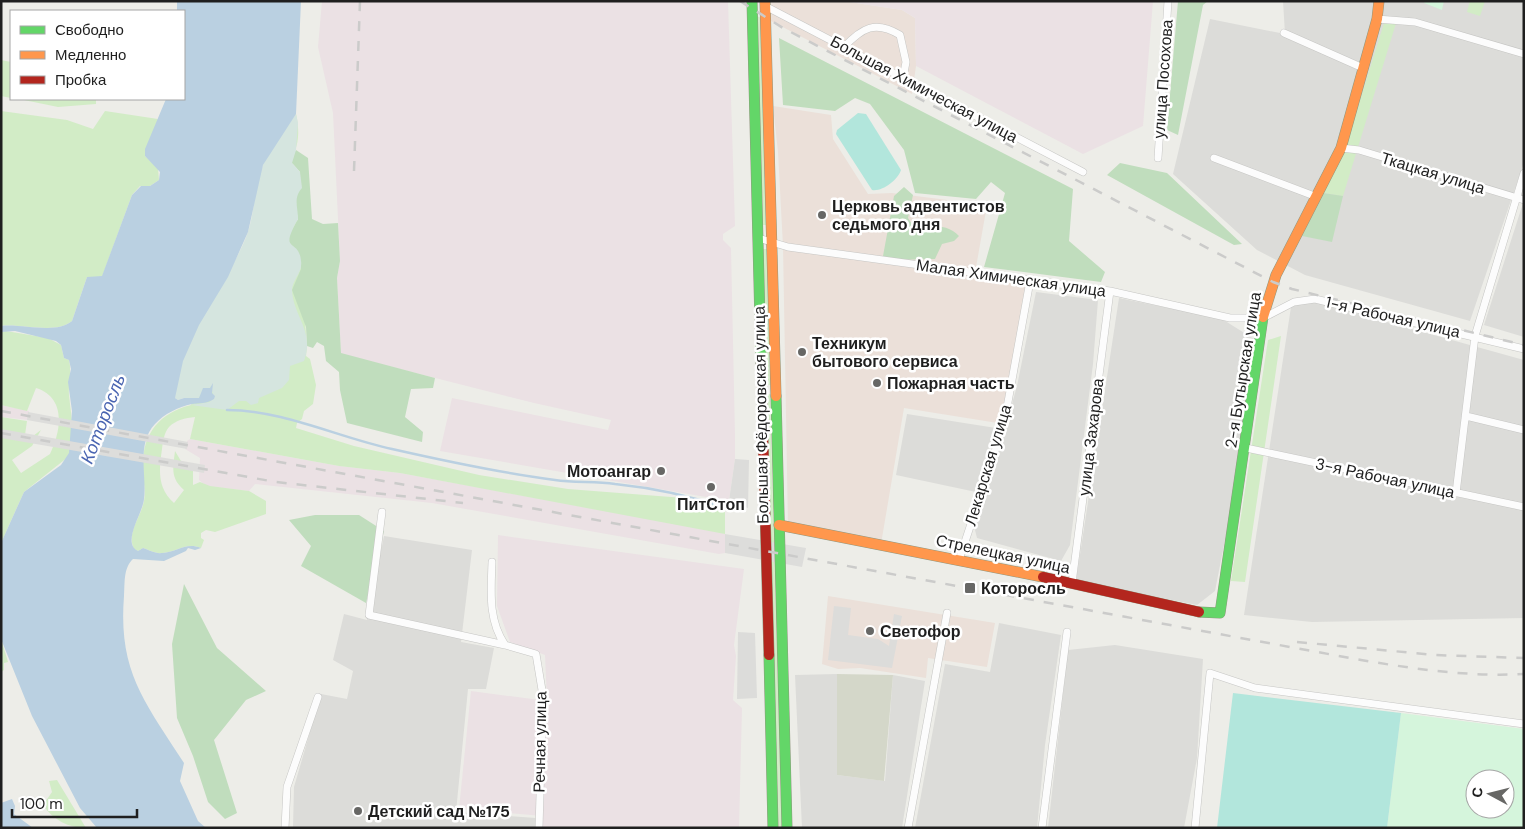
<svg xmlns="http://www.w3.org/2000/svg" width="1525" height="829" font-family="'DM Sans',sans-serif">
<rect width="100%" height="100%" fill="#edede8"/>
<path fill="#dcdcd9" d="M1283 1H1524V162L1470 321 1305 275 1257 250 1173 174 1210 19 1285 34Z
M1524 200V337L1484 325Z
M1036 292 1098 300 1093 364 1070 545 1061 561 977 538 974 526 983 493 992 475 1017 386Z
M1119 298 1222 319 1254 339 1234 494 1215 591 1197 605 1076 581Z
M1311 301 1524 360V618L1312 622 1244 615 1291 307Z
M907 414 996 428 976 492 896 475Z
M384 536 472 550 461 642 494 648 486 689H468L456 812 536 818V828H293L294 787 321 694 347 699 353 671 333 660 344 614 367 620Z
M999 623 1061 635 1045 745 1037 828H915L945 664 990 672Z
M1115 645 1203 659 1197 758 1184 828H1048L1068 650Z
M837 674V775L885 781 893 675 925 681 902 828H802L795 675Z"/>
<path fill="#ebe0d9" d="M770 1H843L902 10 915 18 916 66 912 94 771 21Z
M773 106 831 115 833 139 868 194 892 193 987 205 975 273 1030 281 1004 424 904 408 881 544 788 526 783 246 778 152Z
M828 596 995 623 987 667 928 658 926 678 860 668 838 669 822 664Z"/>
<path fill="#ebe1e4" d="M322 1H728L735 226 723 234V240L731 248 735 436V459L729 501 440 451 452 398 608 430 611 420 534 403 341 354 337 278 340 261 333 113 318 47Z
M843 1H1153L1143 126 1083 154 916 66 915 18 902 10Z
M1 405 29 411V420L1 417Z
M190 439 339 466 400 473 720 532 725 534V553L719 554 432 503 255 484 249 491 206 486 199 480 200 458 185 449 187 441Z
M498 535 744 569 734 645 736 656 733 700 742 708 739 828H543V816L459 809 471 691 547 701 545 655 510 642 497 606Z"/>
<path fill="#d4d7c9" d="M837 674 893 675 884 781 837 775Z"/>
<path fill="#d2ecc6" d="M1470 1H1485L1480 16 1467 12Z
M757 16 761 18 766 225H763Z
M1385 20H1397L1343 196 1323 193 1345 148Z
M1 60 11 62V98L1 96Z
M19 99H96V104L58 107Z
M1 111 67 120 93 129 105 111 158 119 145 153V156L158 168 159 180 150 186H140L132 195 102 277H87L72 321C56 335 21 323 1 326Z
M296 114C299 126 300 145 292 156L307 346 306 356 310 359 316 385 313 404 304 411 302 419 297 423 296 428 354 446 479 475 568 489 684 498 725 507V534L400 473 339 466 190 439 195 417C185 418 176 420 169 427 164 433 163 441 162 449 159 470 157 488 174 503L184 490C170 478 173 468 175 451L181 461 193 465V485L200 482 210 486 249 491 266 501V514L215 532 206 530 201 533V538L204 540 201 548C185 542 178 552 162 553 156 554 149 550 143 548L138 551 134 549C126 533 141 517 144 501 146 491 143 480 143 470 141 436 158 413 191 405Z
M763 249H767L770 385H767Z
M6 331 48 338 61 345 64 358 69 360C72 372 68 383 69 395 71 415 76 437 68 457L24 492 1 543V417L27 421 25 435 33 436 41 430 32 446 12 460 21 473 50 454C61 431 67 398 36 388L27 411 1 405V332Z
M1281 336 1245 582 1231 581 1268 340Z
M767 394H770L782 828H778Z
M1 639 8 662 4 663V670L1 672Z
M57 780 86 828C69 828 53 820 43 805L52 792 49 781Z"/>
<path fill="#c0ddbd" d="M1178 1H1208L1203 5 1178 135 1167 130Z
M779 38 1073 189 1069 241 1105 272 1101 282 984 267 1005 193 991 182 976 199 915 193 904 150 870 104 855 98 835 111 783 105Z
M296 150 308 158 312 219 323 224 338 223 340 261 337 278 341 353 435 378 433 388 411 389 405 417 423 432 422 442 347 423 340 390 339 372 326 361 324 346 317 342 313 348 307 346 306 327 292 290 301 269 299 254 288 241V237L298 219 295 204 300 172 292 163V156Z
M1120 163 1167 173 1242 244 1234 245 1107 175Z
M904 187 913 195 908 218 914 227C930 225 948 224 959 236L954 241 942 244 935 259 891 260 883 256 894 196Z
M1323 193 1343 196 1332 242 1302 236Z
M315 515H359L384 531 366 603 301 566 311 546 289 520Z
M184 584 217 648 266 691 246 700 214 740 237 813 225 819 208 802 193 756 177 718 172 644Z"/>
<path fill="#d5e5df" d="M296 114 298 123 296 150 292 163 300 172 302 188C293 198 298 207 298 219 278 255 299 237 301 261 303 272 292 280 292 290 293 316 315 331 304 361L290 366 289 380 282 388 259 398 258 403 251 405 246 401H239L227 410 191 405 210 402 213 395 211 386 210 388H205L199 398H184L178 400 175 398C176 341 229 284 248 232 255 210 254 186 263 165 270 147 285 130 296 114Z"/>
<path fill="#d5f5dc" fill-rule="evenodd" d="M1425 1H1444L1442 10 1424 3Z
M1401 713 1524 729V828H1387ZM1475 779H1505V809H1475Z"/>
<path fill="#b2e6dc" d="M858 113 866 114 901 170C898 180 882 192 872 190L836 134 837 130Z
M1233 693 1401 713 1387 828H1217Z"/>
<path fill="#dcdcda" d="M735 459 749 460 748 508 729 501Z
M834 606 851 608 848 635 878 639 889 646 894 614 902 616 892 668 828 660Z
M738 632 755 633 757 698 737 699Z"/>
<path fill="#bad0e1" d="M177 1H301L296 114 263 165 248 232 228 277 199 325 183 361 175 398 178 400 184 398H199L203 388H210L213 383 212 393 215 396 214 399C207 404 199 403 192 404 178 407 164 414 155 424 136 444 147 475 144 499 143 513 121 543 138 551L143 548C149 550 156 554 162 553 178 552 185 542 201 548L195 550 188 548 186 551 164 561 133 559C123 568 125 584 124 596 118 672 145 702 184 763L180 781 198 821 206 828H97L80 808 32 716 1 639V543L24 492 61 465 69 453 72 411 68 382 71 369 69 360 64 358 61 345 56 341 15 331 1 332V326C21 323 56 335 72 321L87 277 102 276 132 195 141 186H150L159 180 160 172 145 156V149L166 99H184V11H177Z
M12 799 15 806 14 814 33 828H1V803Z"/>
<path fill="#dddddb" d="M28 412 188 442 187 449 27 420Z
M1 429 205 465 204 473 1 438Z
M725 534 806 548 802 567 725 553Z"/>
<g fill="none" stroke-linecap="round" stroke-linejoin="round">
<path stroke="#bad0e1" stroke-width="2.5" d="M227 410C283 410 337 437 392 449 445 461 501 473 555 480 575 483 595 481 615 484 655 488 695 497 733 510"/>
<g stroke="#c6c6c4" stroke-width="8">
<path id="street" d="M765 6 1083 172
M1377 19 1415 22 1524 54
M1284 33 1363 68
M844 47C862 28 875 20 900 35L906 62 903 78
M1341 148 1359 150 1524 200
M1158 158 1168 1
M1214 158 1317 197
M758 238 788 247 1110 291 1230 318H1263L1294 302 1315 299 1524 349
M1466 416 1524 430
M1246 448 1524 507
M1456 493 1475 336 1524 173
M382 512 369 615 505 645
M959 560 1004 424 1030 281
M492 562C491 592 488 620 505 645L536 654 543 696 539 828
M1072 583 1110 291
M285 828 287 787 318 697
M908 828 947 613
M1042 828 1067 632
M1195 828 1210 673 1255 688 1524 724"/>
</g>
<g stroke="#90987f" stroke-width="11">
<path id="fast" d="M752 1 761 363
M776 396 787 828
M1199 612 1220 613 1263 317
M769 655 773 828"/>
</g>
<g stroke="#90987f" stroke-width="11">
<path id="slow" d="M765 1 776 396
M1263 317 1276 275 1341 148 1377 19 1379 1
M779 525 1043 577"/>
</g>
<g stroke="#90987f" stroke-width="11">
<path id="jam" d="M761 363 769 655
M1043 577 1199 612"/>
</g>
<use href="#street" stroke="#fcfcfc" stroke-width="7"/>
<use href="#fast" stroke="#63d668" stroke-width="10"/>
<use href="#slow" stroke="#ff974d" stroke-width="10"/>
<use href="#jam" stroke="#b3261e" stroke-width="10"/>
<path stroke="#cbcbca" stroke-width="2.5" stroke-dasharray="10 10" stroke-linecap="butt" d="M740 1 783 28 1273 282 1292 289 1524 345
M354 171 360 1
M1 411 1361 660C1415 669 1469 677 1524 674
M1 433 276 482 463 503
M1297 642 1435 655 1524 658"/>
</g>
<g fill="#676765" stroke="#fff" stroke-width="2">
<circle cx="822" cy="215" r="5"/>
<circle cx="802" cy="352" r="5"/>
<circle cx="877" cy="383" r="5"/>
<circle cx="661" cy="471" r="5"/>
<circle cx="711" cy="487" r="5"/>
<rect x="964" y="582" width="12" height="12" rx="2.5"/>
<circle cx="870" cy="631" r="5"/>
<circle cx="358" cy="811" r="5"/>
</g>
<g text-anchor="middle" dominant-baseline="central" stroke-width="5" stroke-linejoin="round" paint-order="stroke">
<g font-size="16" fill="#1f1f1f" stroke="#fff">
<text transform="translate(1163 79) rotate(-86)">улица Посохова</text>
<text transform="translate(924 89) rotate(28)">Большая Химическая улица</text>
<text transform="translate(1433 173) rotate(17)">Ткацкая улица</text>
<text transform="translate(1011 278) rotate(8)">Малая Химическая улица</text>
<text transform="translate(1393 317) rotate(13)">1-я Рабочая улица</text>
<text transform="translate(1243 370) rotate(-81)">2-я Бутырская улица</text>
<text transform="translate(761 415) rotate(-91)">Большая Фёдоровская улица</text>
<text transform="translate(1091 437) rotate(-83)">улица Захарова</text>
<text transform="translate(988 465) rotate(-73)">Лекарская улица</text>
<text transform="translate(1385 478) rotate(12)">3-я Рабочая улица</text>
<text transform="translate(1003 554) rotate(12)">Стрелецкая улица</text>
<text transform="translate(540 742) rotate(-89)">Речная улица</text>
</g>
<g font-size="16" font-weight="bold" fill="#1f1f1f" stroke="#fff" text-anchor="start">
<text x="832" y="206">Церковь адвентистов<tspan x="832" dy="18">седьмого дня</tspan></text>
<text x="812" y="343">Техникум<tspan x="812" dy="18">бытового сервиса</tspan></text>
<text x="887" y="383">Пожарная часть</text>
<text x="651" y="471" text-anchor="end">Мотоангар</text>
<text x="711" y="504" text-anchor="middle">ПитСтоп</text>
<text x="981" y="588">Которосль</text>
<text x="880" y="631">Светофор</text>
<text x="368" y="811">Детский сад №175</text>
</g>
<g font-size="18" font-style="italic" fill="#4964b1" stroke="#fff">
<text transform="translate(103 419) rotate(-69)">Которосль</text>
</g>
</g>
<rect width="1525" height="829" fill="none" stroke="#1f1f1f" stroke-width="5"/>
<rect x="10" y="10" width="175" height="90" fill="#ffffff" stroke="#a5a5a5"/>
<rect x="20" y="26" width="25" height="8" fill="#63d668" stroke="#a5a5a5"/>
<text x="55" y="35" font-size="15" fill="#1f1f1f">Свободно</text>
<rect x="20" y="51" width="25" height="8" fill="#ff974d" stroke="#a5a5a5"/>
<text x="55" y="60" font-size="15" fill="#1f1f1f">Медленно</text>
<rect x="20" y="76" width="25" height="8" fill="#b3261e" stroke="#a5a5a5"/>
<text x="55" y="85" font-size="15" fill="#1f1f1f">Пробка</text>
<g transform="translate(1490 794) rotate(277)"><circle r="24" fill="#ffffff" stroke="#a5a5a5"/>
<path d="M0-4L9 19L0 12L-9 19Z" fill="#676765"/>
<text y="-8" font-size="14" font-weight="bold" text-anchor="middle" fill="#1f1f1f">С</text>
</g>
<path d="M12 809v8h125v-8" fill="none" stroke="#1f1f1f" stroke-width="2.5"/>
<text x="20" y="809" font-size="15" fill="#1f1f1f" stroke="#ffffff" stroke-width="4" paint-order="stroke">100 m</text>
</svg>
